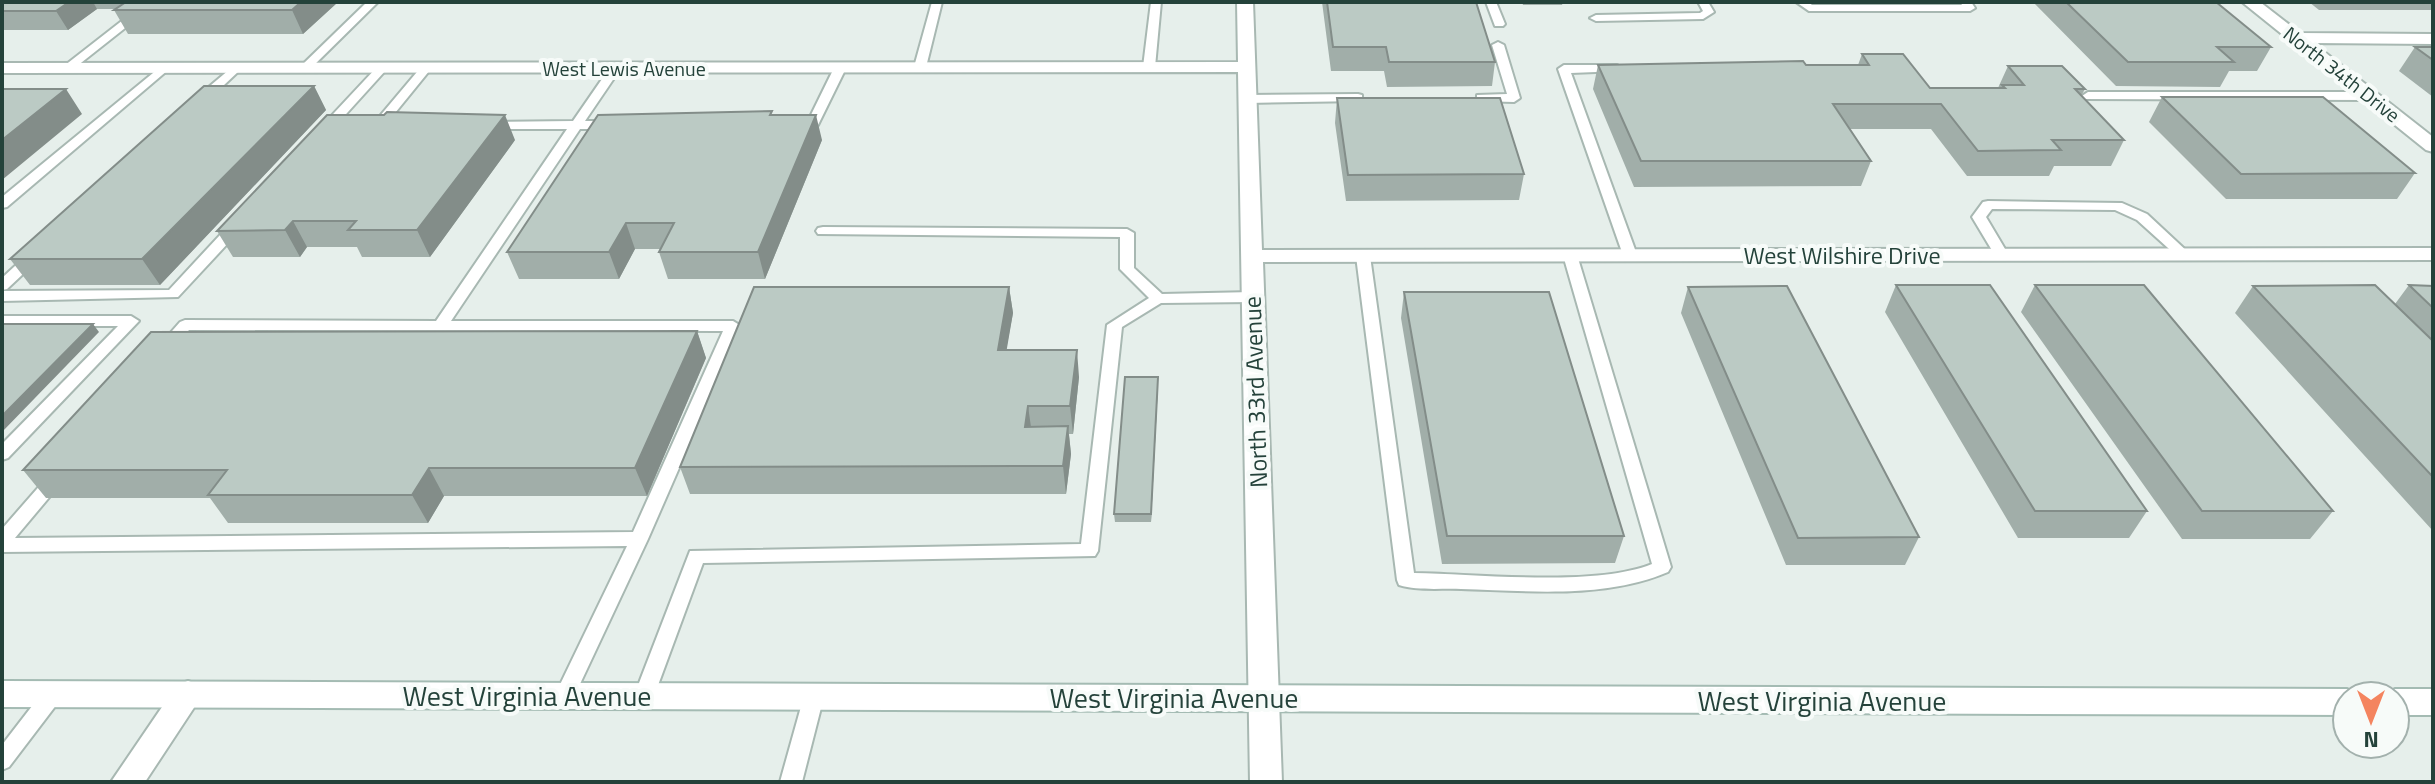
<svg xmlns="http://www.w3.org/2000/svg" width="2435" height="784" font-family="'Titillium Web',sans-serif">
<rect width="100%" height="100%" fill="#e6efeb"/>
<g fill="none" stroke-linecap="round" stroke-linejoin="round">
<g stroke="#a8b8b2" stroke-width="4">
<path id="lane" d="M146 2H158L72 70H64V66Z
M367 2H378L309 70H301V66Z
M932 2H942L926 67 920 71 914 67Z
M1151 2H1161L1155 67 1149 71 1143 67Z
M1486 2H1496L1505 24 1503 26H1495Z
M1698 2H1708L1714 12 1703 19 1596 21 1590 18 1596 15 1700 13 1703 11Z
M1796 2H1808L1812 5H1962L1960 2H1971L1975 8 1970 11H1809Z
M1498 42 1504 45 1520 98 1514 102 1477 101V95L1507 94 1492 45Z
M164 64 170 68 168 70 7 207 2 208V197Z
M236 64 242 68 240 70 206 102H198V96Z
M382 64 388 68 386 70 328 134H320V128L378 66Z
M426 64 432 68 430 70 382 129H374V123L422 66Z
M615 64 621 68 585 121H614L620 125 614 129H580L451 321H733L741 326 648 539 572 701 565 703 558 701 555 695 627 546 2 552V529L50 474H62L65 478 62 482 15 538 633 532 723 331 189 330 171 351 166 352 158 347 180 322 185 320 436 321 567 129H489L485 128V122L573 121 611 66Z
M840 64 846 68 818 125 812 129 797 128V122L808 121 834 68Z
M1617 65 1623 69 1621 71 1571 73 1637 255 1630 259 1623 255 1558 69 1564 65Z
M2088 92H2369L2375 96 2369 100 2084 99 2082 96Z
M1358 94 1362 95V101L1247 103 1241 99 1247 95Z
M1988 201 2122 203 2147 214 2190 254 2188 257H2178L2137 220 2115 210 1992 209 1986 217 2008 254 2006 257H1996L1972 217 1983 202Z
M238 220 243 221 245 224 243 227 178 297 2 301V291L169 290 233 221Z
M823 227 1127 229 1134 233V268L1162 294 1253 292 1260 297 1253 302 1161 303 1122 327 1098 551 1095 556 703 563 654 696 651 702 644 704 637 702 634 696 690 551 1081 544 1107 325 1149 298 1120 269V237L818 234 816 231 818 228Z
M1570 251 1577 255 1671 567 1668 572C1605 599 1529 591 1461 589 1442 588 1418 591 1399 585L1397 580 1356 256 1363 252 1370 256 1414 573C1478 574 1595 587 1652 564L1563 255Z
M33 253 38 254 40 257 38 260 7 289 2 290V278L28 254Z
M2 316H131L139 321 8 458 2 460V444L118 326H2Z
M53 686 60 688 63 694 60 700 9 767 2 770V745L46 688Z
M814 688 821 690 824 696 802 782H780L804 696 807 690Z"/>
</g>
<g stroke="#a8b8b2" stroke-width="4">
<path id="street" d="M1237 2H1253L1262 250 2433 248V260L1263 262 1282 782H1250L1238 72 2 73V63L1238 62Z
M2242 2H2260L2300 33 2433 34V44L2313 43 2433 137V152L2426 150Z
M188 681 199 685 203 694 145 782H111L177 685Z"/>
</g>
<g stroke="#a4bbb3" stroke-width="4">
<path id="secondary" d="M2 681 2347 689 2359 696H2347V715L2 707Z
M2395 689H2433V715H2395V696H2383Z"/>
</g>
<use href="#lane" fill="#fff" fill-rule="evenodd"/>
<use href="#street" fill="#fff" fill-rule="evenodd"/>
<use href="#secondary" fill="#fff" fill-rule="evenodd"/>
</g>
<path fill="#a1aea9" d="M2 2H338L303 34H128L114 10 117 9H97L68 30H2Z
M1322 2H1476L1495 62 1492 86 1387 87 1384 71H1331Z
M1522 2H1563L1562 5H1523Z
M2033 2H2216L2271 47 2257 71H2229L2220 87 2116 86Z
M2309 2H2433V10H2319Z
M2415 47H2433V97L2399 71Z
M1862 54 1930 88H1998L2008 66 2085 89 2081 96 2124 140 2111 166H2054L2049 176H1967L1931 129H1850L1871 161 1861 186 1634 187 1593 89 1598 65H1858Z
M314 86 326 110 160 285H30L10 259Z
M2162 97 2415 173 2397 199H2226L2149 122Z
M1337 98 1524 174 1519 200 1346 201 1335 123Z
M773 115 822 140 765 279H668L659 252 661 249H635L619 279H519L507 252Z
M515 140 430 257H362L357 247H307L300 257H233L217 231Z
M1896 285 2147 511 2129 538H2018L1885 312Z
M2035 285 2333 511 2310 539H2182L2021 312Z
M2409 285 2433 286V531L2235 313 2253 286 2395 304Z
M1009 287 1013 313 1006 350 1079 377 1073 434H1069L1071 454 1066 494H690L680 467Z
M1688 287 1919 537 1905 565H1786L1681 313Z
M1404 292 1624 536 1615 563 1442 564 1401 318Z
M697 331 706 358 647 496H444L428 523H228L210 498H46L23 470Z
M1158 385 1151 522H1115L1114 514Z"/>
<path fill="#838d89" d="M69 2H93L97 9 68 30 56 11Z
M301 2H338L303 34 292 10Z
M314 86 326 110 160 285 142 259Z
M66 89 82 114 2 180V140Z
M505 115 515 140 430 257 417 230Z
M816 115 822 140 765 279 758 252Z
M293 221 307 247 300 257 285 230Z
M626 223 635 249 619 279 609 252Z
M1009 287 1013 313 1002 377 998 350Z
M93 324 99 332 2 432V416Z
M697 331 706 358 647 496 635 468Z
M1077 350 1079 377 1073 434 1070 406Z
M1158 377V385L1151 522V514Z
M1028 406 1032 434 1025 427Z
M1068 426 1071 454 1066 494 1063 466Z
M429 468 444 496 428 523 412 495Z"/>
<path fill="#bbcac4" stroke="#838d89" stroke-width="2" d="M2 2H69L56 11H2Z
M126 2H301L292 10H114Z
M1327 2H1476L1495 62H1389L1386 47H1333Z
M2066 2H2216L2271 47H2217L2234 62H2128Z
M2322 2H2433V3H2323Z
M2415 47H2433V60Z
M1862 54H1903L1930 88H2005L2002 85H2024L2008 66H2062L2085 89H2075L2124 140H2052L2061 150 1978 151 1941 104H1833L1871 161H1641L1598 65 1803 61 1806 65H1869Z
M204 86H314L142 259H10Z
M2 89H66L2 140Z
M2162 97H2323L2415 173 2241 174Z
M1337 98H1500L1524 174 1348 175Z
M772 111 770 115H816L758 252H659L674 223H626L609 252H507L598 115Z
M387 112 505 115 417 230H348L356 221H293L285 230 217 231 327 115H384Z
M1896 285H1990L2147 511H2035Z
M2035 285H2144L2333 511H2202Z
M2375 285 2433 341V477L2253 286Z
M2409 285 2433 286V308Z
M1787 286 1919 537 1798 538 1688 287Z
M754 287H1009L998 350H1077L1070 406H1028L1025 427 1068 426 1063 466 680 467Z
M1404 292H1549L1624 536H1447Z
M2 324H93L2 416Z
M697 331 635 468H429L412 495H208L227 470H23L151 332Z
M1125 377H1158L1151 514H1114Z"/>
<g text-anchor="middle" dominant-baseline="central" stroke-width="8" stroke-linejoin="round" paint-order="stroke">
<g font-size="20" fill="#24423a" stroke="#f7fbf9">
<text x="624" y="68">West Lewis Avenue</text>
<text transform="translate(2342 74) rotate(38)">North 34th Drive</text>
</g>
<g font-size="24" fill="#24423a" stroke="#f7fbf9">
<text x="1842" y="255">West Wilshire Drive</text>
<text transform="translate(1255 392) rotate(-92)">North 33rd Avenue</text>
</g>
<g font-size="28" fill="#24423a" stroke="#f7fbf9">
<text x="527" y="695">West Virginia Avenue</text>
<text x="1174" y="697">West Virginia Avenue</text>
<text x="1822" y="700">West Virginia Avenue</text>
</g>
</g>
<rect width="2435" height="784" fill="none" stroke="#24423a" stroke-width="8"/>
<g transform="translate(2371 720) rotate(180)"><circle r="38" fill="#f7fbf9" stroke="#a3b1ad" stroke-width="2"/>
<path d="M0-6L14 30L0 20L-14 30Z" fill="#f4845f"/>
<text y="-12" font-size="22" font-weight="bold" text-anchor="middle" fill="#24423a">N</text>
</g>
</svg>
